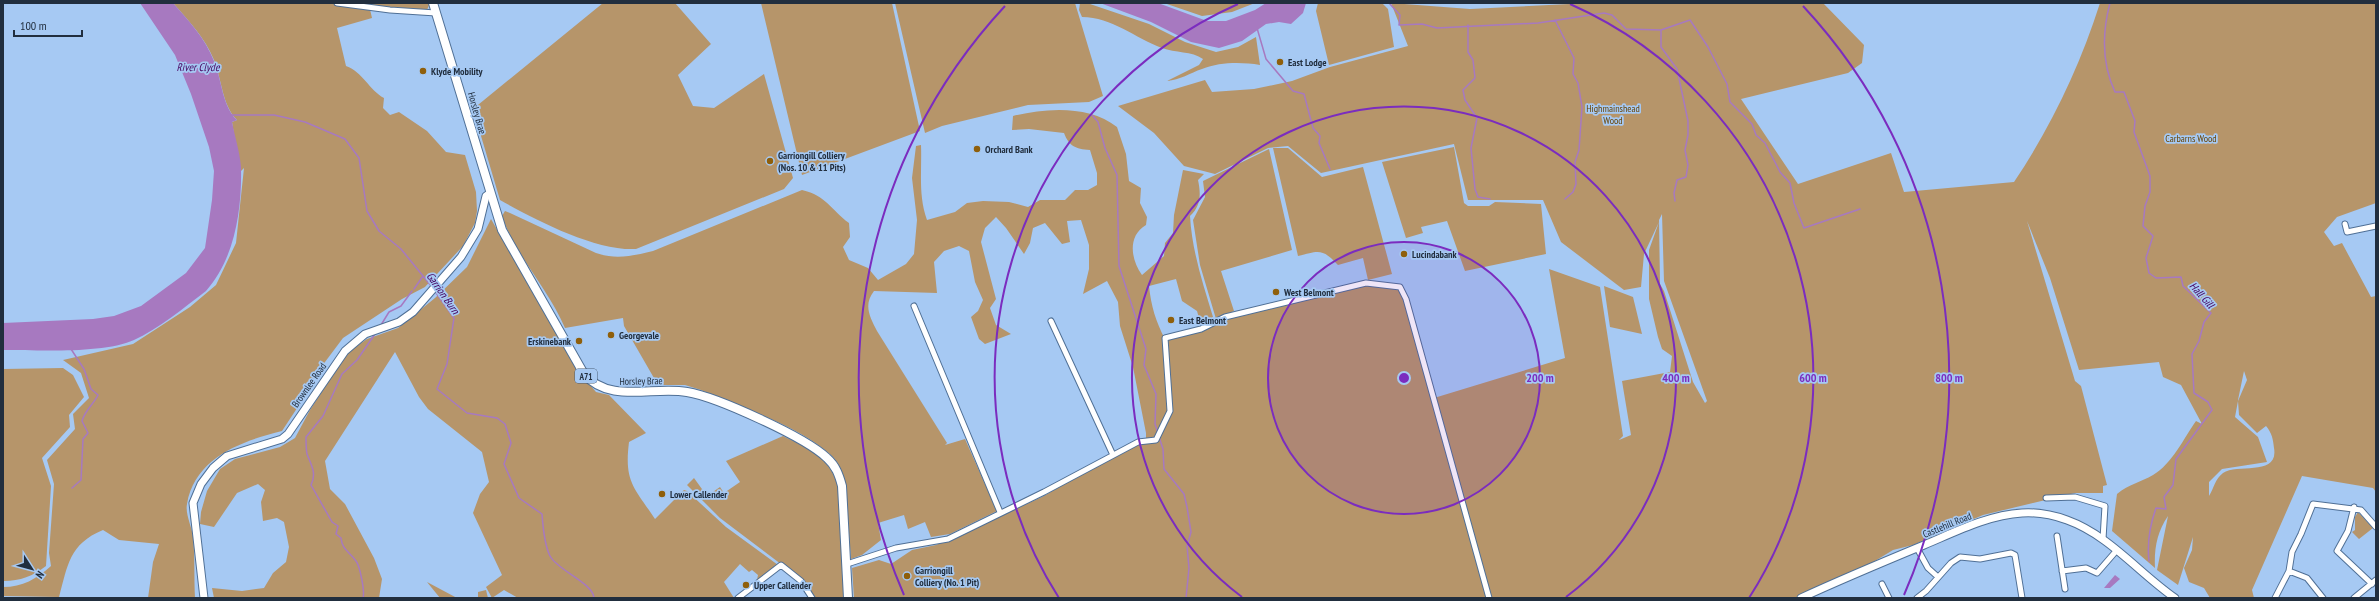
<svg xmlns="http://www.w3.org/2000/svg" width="2379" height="601" font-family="'PT Sans Narrow',sans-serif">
<rect width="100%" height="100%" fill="#a6c9f3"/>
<path fill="#b6956a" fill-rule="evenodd" d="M173 3H430L427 10 369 5 372 18 337 28 346 66C363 72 369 90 384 98L383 108 390 115 399 112 427 131 446 152 465 155 476 192 477 211 475 223 463 246 425 287 402 299 343 338 316 374 309 390 282 431C242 441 195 457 187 504 185 514 192 527 193 537 195 557 194 578 195 598H148L153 562 159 544 119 540 103 530C69 544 68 565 59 597L3 596V587C23 587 36 579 51 566L49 553 54 484 47 460 75 429 73 414 89 398 81 373 63 360 133 344 190 307 216 285 236 243 244 168 240 172 232 122 237 120C222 105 222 80 214 60 205 38 189 21 173 3Z
M603 3H675L711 44 678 75 693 106 714 108 764 74 793 178 784 189 636 249C595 251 536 220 500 200L473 109Z
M761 3H892L920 131 802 175Z
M895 3H1075L1103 96 1089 102 1028 105 942 126 925 133Z
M1080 3 1090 4 1149 24 1185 42 1216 52 1238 47 1256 37 1260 65C1241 62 1220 62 1202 69 1190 73 1180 80 1167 81L1199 65 1203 59C1192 51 1175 53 1162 48 1135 38 1112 17 1082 17L1079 10Z
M1164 3H1255L1232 12 1202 16Z
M1318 3H1382L1388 9 1394 47 1329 65 1316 11Z
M1391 3 1470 9 1589 3H1823L1864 45 1862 63 1848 73 1741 99 1798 184 1891 153 1904 192 2014 182C2051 127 2080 66 2100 3H2376V203L2337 217 2324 232 2334 246 2342 243 2371 297 2376 296V492L2373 488 2302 476 2252 590 2254 598H2210L2204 588 2189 582 2184 568 2192 550 2193 537 2178 585 2157 570 2168 516C2157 532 2154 549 2155 568L2112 531 2117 494C2129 484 2141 482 2153 475 2172 464 2184 438 2196 421L2202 424 2181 385 2163 377 2159 362 2079 370 2050 278 2027 221 2075 381 2081 386 2107 485 2103 486V493H2075L1983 515 1913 545 1893 550 1870 564 1795 598H854L852 568 879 560 891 564 912 550 936 545 1042 497 1138 442 1146 441V433L1133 367 1120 326 1118 302 1107 281 1083 294 1089 269V245L1081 220 1067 221 1070 242 1062 244 1045 223 1033 228 1030 243 1024 254 1006 228 996 217 985 228 981 242 996 299 990 308 996 325 1011 334 985 344 979 339 971 317 978 311 983 300 975 282 969 251 959 246 944 251 934 262 937 293 874 291C863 305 870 317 877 331L947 443 945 445 965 439 997 511 950 534 931 537 925 522 908 529 904 515 878 523 881 540 862 555 851 559 845 480C842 471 839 463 832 456 801 427 741 407 701 390L685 385H658L624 326 623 318 565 328C549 290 514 253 502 216L505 211 510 213 596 253C616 260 632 256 653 251L802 190C827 196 830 209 849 223L850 237 843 247 849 260 868 268 878 280 906 264 914 254 917 220 912 178 916 146 921 145C922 171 918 195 927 220L955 212 967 203 983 201 1009 202 1028 207 1040 200H1065L1075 190H1088L1097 185V173L1090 150C1075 149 1069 146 1064 133L1029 129 1012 130 1013 116C1046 108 1089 105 1117 127L1126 154 1129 181 1141 188 1140 203 1147 217 1146 225C1127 236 1131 260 1142 275L1164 256 1165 243 1173 233 1174 215 1183 170 1204 174 1198 180C1201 194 1201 206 1190 216 1192 251 1203 284 1213 317L1201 325 1197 311 1182 301 1176 279 1149 286C1151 306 1156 322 1165 339L1233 315 1366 283 1400 287 1434 398 1565 358 1549 269 1600 287 1623 436 1619 440 1631 435 1622 381 1670 372 1672 356 1662 349 1658 337 1649 299V250L1659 222 1644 254 1641 287 1624 290 1561 242 1543 200H1468L1454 144 1321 173 1288 146 1268 148 1215 174 1184 166 1154 133 1118 106 1205 80 1212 92 1254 89 1292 81 1330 67 1408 46ZM1662 214 1664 281 1707 401 1705 403 1693 382 1664 291 1660 284 1659 220ZM2244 371 2247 380 2238 401V400ZM2238 401 2239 415 2257 433 2266 426C2272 433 2273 439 2274 448 2279 477 2238 463 2223 473 2215 479 2214 488 2209 496V482L2222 469 2267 462 2258 437 2235 417Z
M1454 147 1464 203 1468 206H1489L1495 202 1541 204 1546 254 1465 271 1447 221 1421 227 1423 233 1406 238 1382 162Z
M1273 148H1288L1322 177 1363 167 1392 274 1368 280 1363 258 1338 265C1322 248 1319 251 1298 256Z
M1269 149 1292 250 1221 271 1234 311 1216 319 1200 265 1193 220 1205 197 1203 181Z
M491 219 578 371 596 392 609 395 646 433 629 442C624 482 634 487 655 519L684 490 687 491 726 527 778 565 757 580 758 575 752 570 749 572 740 564 724 582 734 598H518L504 590 492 598 486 587 502 575 473 513 480 494 489 482 482 452 428 409 419 397 395 352 325 461 330 489 345 504 374 558 382 579 379 598H214L212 588 242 591 264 588 273 573 286 562 289 547 284 522 277 518 263 521 261 502 265 490 258 484 237 493 214 527 200 524 201 512 207 491 220 469 235 459 280 447 295 438 310 410 347 353 367 339 398 328 435 298 467 267Z
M1604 286 1633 297 1642 334 1610 327Z
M63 368 73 375 84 397 69 415 70 427 42 458 51 486 46 566C33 576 20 581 4 581L3 369Z
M783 436C810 449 833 459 839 491L845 598H815L802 580 720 518 687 485 694 478 707 496 720 487 724 493 740 482 726 461Z
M2358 512 2373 528 2359 539 2352 532 2355 530V517Z
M427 582 457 598H474H440Z
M486 590 488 598H478V592Z"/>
<path fill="#a779c0" d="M140 3H173C189 21 205 38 214 61 222 80 222 106 237 120L232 122C235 137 240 153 241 167 242 210 235 258 206 291 185 307 158 329 134 340 103 354 38 350 3 350V323L93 319 114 316 141 306 186 273 205 248 212 200 214 171 209 147 191 94 175 55Z
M1100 3H1158L1207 21H1226L1255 10 1266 3H1306L1303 13 1291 24 1279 22 1266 24 1242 41 1219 48 1191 42 1151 22Z
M2115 575 2120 579 2110 588H2104Z"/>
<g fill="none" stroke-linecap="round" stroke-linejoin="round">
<path stroke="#a779c0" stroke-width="1.5" d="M1389 3 1400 15 1399 25 1422 24 1437 28 1538 23 1604 13 1612 15 1626 29 1661 30 1690 20 1708 47 1727 84 1730 102 1752 124 1756 135 1765 143 1780 172 1790 183 1794 203 1804 228 1860 209
M2110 3C2102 33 2102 64 2115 92H2124L2135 121 2134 132 2150 176V192L2145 206 2143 226 2153 236 2146 258 2149 273 2156 278 2181 277 2183 286 2211 313 2204 322 2199 341 2192 354 2194 393 2208 402 2212 410 2176 459 2173 485 2164 497 2166 509 2156 508C2150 525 2147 544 2149 561
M1555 20 1574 58 1573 74 1578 83 1582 107 1579 150 1575 162 1576 184 1573 192 1565 199
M1468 25V52L1473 60 1475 78 1463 90 1465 100 1477 118 1471 148 1475 189 1478 197 1490 199
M1257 28 1266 59 1293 91 1304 94 1313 128 1320 136 1319 143 1330 169
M1661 30V47L1677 69 1688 121V135L1685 150 1688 165 1686 177 1677 180 1674 193 1675 201
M231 115H274L305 122 345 139 359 158 367 211 379 231 401 249 432 287
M1092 115 1098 122 1105 148 1117 175 1119 266 1146 349 1144 365 1156 394 1155 424 1158 433
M414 289 423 276
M434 290 454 318 447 364 437 389 467 413 497 418 505 424 511 443 504 464 519 498 542 514C543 527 544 544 550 556 557 570 593 583 594 598
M381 325 389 312 401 306 412 291
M71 349 84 369 91 389 98 395C93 405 85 410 82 421L88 433 83 439 81 480 72 488
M1159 437 1163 449 1164 469 1184 494 1187 507 1191 532 1187 546 1189 568 1186 598
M363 598C365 592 360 566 356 561 350 552 342 550 341 538L336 534 338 526 332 522 311 485C317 473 311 465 307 454 306 449 306 443 306 437L323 416 342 374 357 360 375 334"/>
<g stroke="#507096" stroke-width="7">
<path id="street" d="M337 3 390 10 436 13
M2345 224 2347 232 2376 226
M914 306 1000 512
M1051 321 1113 455
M2046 498 2075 497 2105 506 2103 539
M2354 507 2348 531 2337 551 2372 584
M2057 536 2065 589
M1917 548 1928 568 1938 577
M847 564 896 548 948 539 1044 492 1138 442 1156 440 1170 411 1165 338 1201 329 1225 317 1366 283 1400 287 1406 299 1489 598
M2062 571 2086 568 2097 573 2117 550
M2289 571 2307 578 2323 598
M1882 584 1889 598
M738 598 781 565 801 581 812 598
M1917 598 1926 591 1951 563 1960 557 1980 559 2011 553 2015 555 2022 598
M2275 598 2289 571 2292 552 2301 534 2313 504 2361 510 2376 527
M2354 598 2376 580"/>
</g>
<g stroke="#507096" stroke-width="9">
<path id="secondary" d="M204 598 193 503 201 484 213 468 227 456 282 439 288 434 345 351 365 334 399 322 413 312 461 257 478 229 486 196 490 193
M1801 598C1842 579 1883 562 1924 545 1955 532 1988 515 2022 513 2037 512 2053 515 2067 520 2109 535 2139 573 2175 598"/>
</g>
<g stroke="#507096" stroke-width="10">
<path id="primary" d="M433 3 502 230 584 374C610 404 652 386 687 392 717 397 805 437 827 458 836 466 839 475 842 486L848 598"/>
</g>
<use href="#street" stroke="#fff" stroke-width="5"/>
<use href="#secondary" stroke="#fff" stroke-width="7"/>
<use href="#primary" stroke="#fff" stroke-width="8"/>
</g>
<circle cx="1404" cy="378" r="136" fill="#7b2cbf" fill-opacity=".12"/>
<g fill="none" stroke="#7b2cbf" stroke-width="2">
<circle cx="1404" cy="378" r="136"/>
<path d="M1242 597A272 272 0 1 1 1566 597"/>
<path d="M1059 598A409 409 0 0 1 1238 4M1570 4A409 409 0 0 1 1749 598"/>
<path d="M904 595A545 545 0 0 1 1005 6M1803 6A545 545 0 0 1 1904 595"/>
</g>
<g fill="#8f5f0b" stroke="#a6c9f3" stroke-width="1.5">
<circle cx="1280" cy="62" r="4"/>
<circle cx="423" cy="71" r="4"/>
<circle cx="977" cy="149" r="4"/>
<circle cx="770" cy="161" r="4"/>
<circle cx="1404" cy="254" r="4"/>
<circle cx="1276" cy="292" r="4"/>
<circle cx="1171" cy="320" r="4"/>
<circle cx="611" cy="335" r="4"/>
<circle cx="579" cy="341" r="4"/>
<circle cx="662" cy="494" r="4"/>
<circle cx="907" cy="576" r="4"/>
<circle cx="746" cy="585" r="4"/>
</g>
<g text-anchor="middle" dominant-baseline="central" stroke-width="3.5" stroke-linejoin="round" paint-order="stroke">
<rect fill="#a6c9f3" stroke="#495c74" stroke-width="1" x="575" y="369" width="22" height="14" rx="3"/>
<g font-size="9" font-weight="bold" fill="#212e3e">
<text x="586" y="376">A71</text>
</g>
<g font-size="10" font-weight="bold" fill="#212e3e" stroke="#a6c9f3" text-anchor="start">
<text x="1288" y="62">East Lodge</text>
<text x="431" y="71">Klyde Mobility</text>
<text x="985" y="149">Orchard Bank</text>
<text x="778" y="155">Garriongill Colliery<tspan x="778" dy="12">(Nos. 10 &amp; 11 Pits)</tspan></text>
<text x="1412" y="254">Lucindabank</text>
<text x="1284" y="292">West Belmont</text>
<text x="1179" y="320">East Belmont</text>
<text x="619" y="335">Georgevale</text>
<text x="571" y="341" text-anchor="end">Erskinebank</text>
<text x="670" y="494">Lower Callender</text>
<text x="915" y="570">Garriongill<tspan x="915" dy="12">Colliery (No. 1 Pit)</tspan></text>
<text x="754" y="585">Upper Callender</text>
</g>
<g font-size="10" fill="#684302" stroke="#a6c9f3">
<text x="1613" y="108">Highmainshead<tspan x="1613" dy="12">Wood</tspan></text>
<text x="2191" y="138">Carbarns Wood</text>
</g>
<g font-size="10" fill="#212e3e" stroke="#a6c9f3">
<text transform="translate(477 113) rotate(74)">Horsley Brae</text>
<text transform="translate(641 381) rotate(-1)">Horsley Brae</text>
<text transform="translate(309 385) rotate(-55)">Brownlee Road</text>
<text transform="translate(1947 525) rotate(-22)">Castlehill Road</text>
</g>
<g font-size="11" font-style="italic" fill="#460360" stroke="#a6c9f3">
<text x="198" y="67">River Clyde</text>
<text transform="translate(443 293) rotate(55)">Garrion Burn</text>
<text transform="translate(2202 295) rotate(48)">Hall Gill</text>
</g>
</g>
<circle cx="1404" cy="378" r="6" fill="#7b2cbf" stroke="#a6c9f3" stroke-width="2"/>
<g font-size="12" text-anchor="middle" font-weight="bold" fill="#7b2cbf" stroke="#a6c9f3" stroke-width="3.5" stroke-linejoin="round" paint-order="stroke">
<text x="1540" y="382">200 m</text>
<text x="1676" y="382">400 m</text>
<text x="1813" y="382">600 m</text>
<text x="1949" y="382">800 m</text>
</g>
<rect width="2379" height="601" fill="none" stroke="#212e3e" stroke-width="8"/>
<g transform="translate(32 569) rotate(126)" stroke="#a6c9f3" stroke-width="3" paint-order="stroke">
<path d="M0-3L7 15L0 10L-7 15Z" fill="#212e3e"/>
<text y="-6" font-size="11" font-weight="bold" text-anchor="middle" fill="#212e3e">N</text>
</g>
<path d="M14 30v6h68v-6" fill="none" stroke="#212e3e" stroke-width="2"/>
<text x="20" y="30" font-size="12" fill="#212e3e" stroke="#a6c9f3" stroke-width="3" paint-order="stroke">100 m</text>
</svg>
